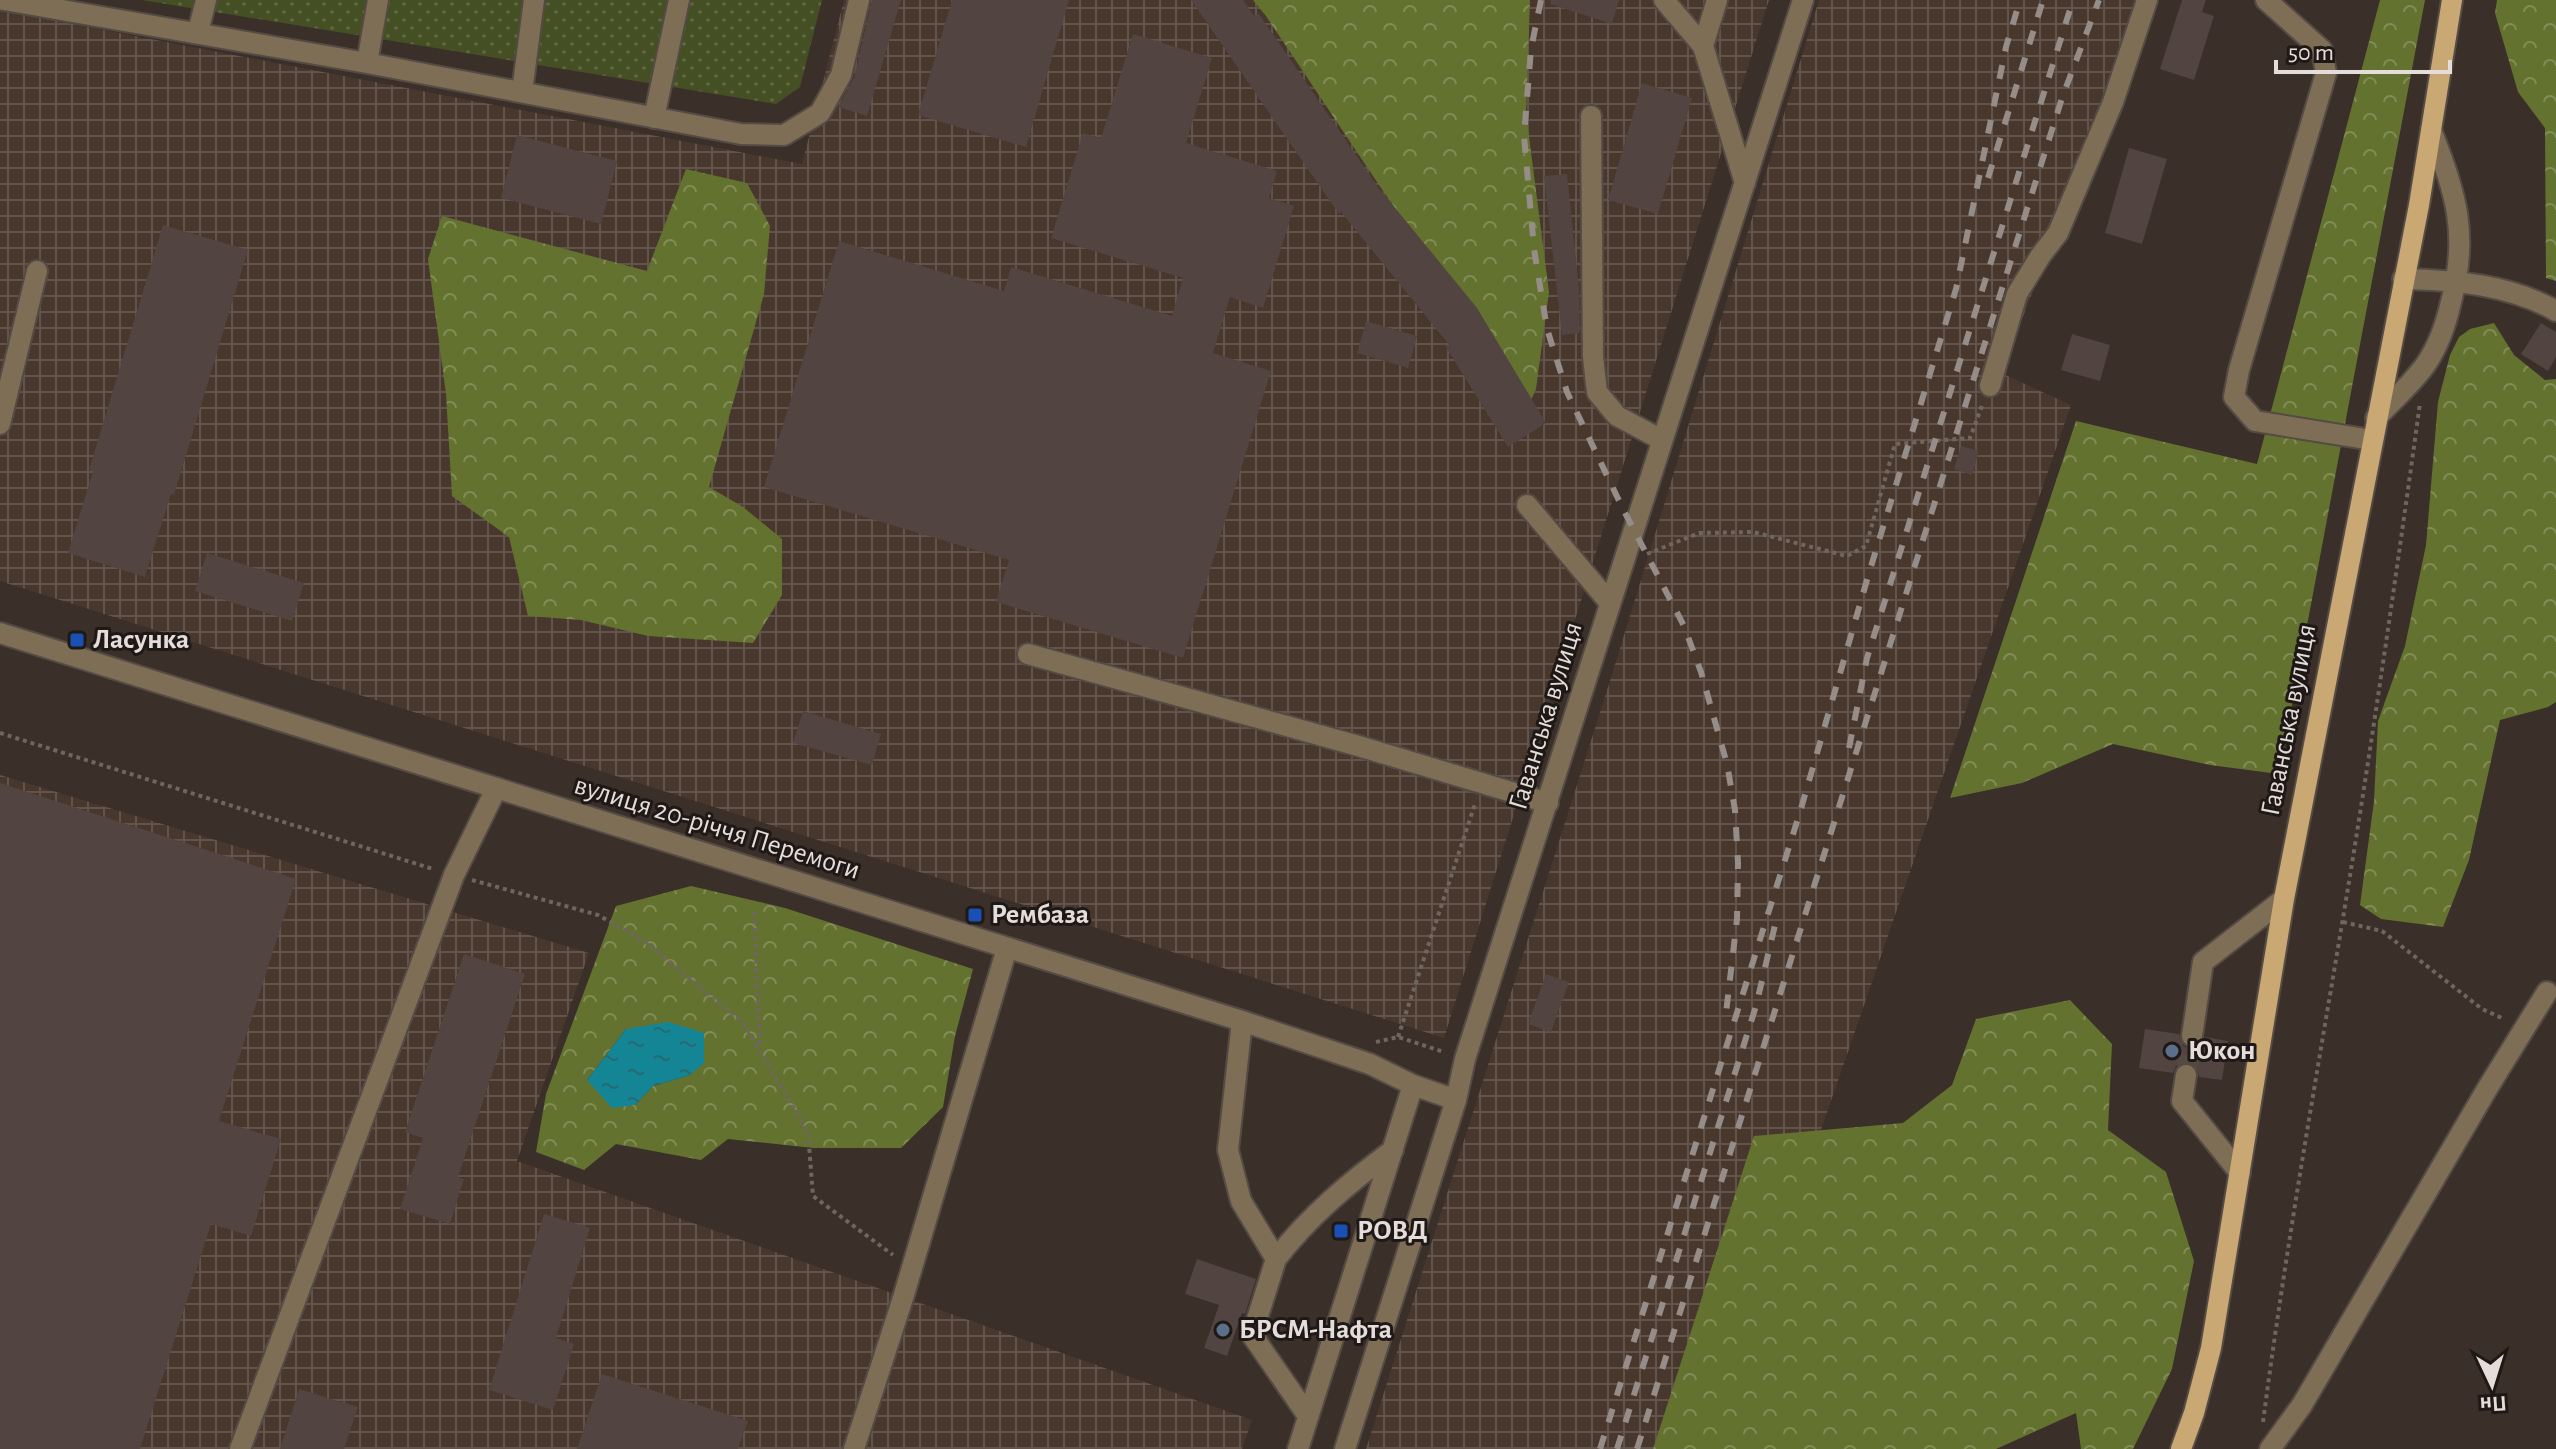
<svg xmlns="http://www.w3.org/2000/svg" width="2556" height="1449" font-family="'Alegreya Sans',sans-serif">
<defs>
<pattern id="industrial-grid" width="8" height="8" patternUnits="userSpaceOnUse" patternTransform="scale(2)"><rect width="8" height="8" fill="#48372d"/><path d="M0 4h8M4 0v8" fill="none" stroke="#62544b"/></pattern>
<pattern id="green-dots" width="8" height="8" patternUnits="userSpaceOnUse" patternTransform="scale(2)"><rect width="8" height="8" fill="#454f24"/><path d="M2 2h.1M6 6h.1" fill="none" stroke="#606843" stroke-width="1.8" stroke-linecap="round"/></pattern>
<pattern id="forest-crowns" width="20" height="18" patternUnits="userSpaceOnUse" patternTransform="scale(2)"><rect width="20" height="18" fill="#63722f"/><path d="M2 6a3 3 0 1 1 6 0M12 15a3 3 0 1 1 6 0" fill="none" stroke="#818c56"/></pattern>
<pattern id="water-ripples" width="26" height="14" patternUnits="userSpaceOnUse" patternTransform="scale(2)"><rect width="26" height="14" fill="#138594"/><path d="M2 4q2-2 4 0t4 0M15 11q2-2 4 0t4 0" fill="none" stroke="#276a73"/></pattern>
</defs>
<rect width="100%" height="100%" fill="#3a2f29"/>
<path fill="url(#industrial-grid)" d="M844 0H1769L1444 1038 0 581V10L802 164Z
M1819 0H2140L2107 102 2001 373 2071 405 1711 1449H1366L1609 684Z
M0 775 589 953 517 1161 1252 1420 1242 1449H0Z"/>
<path fill="url(#green-dots)" d="M142 0H822L800 87 776 104Z"/>
<path fill="url(#forest-crowns)" fill-rule="evenodd" d="M1253 0H1530L1526 113 1549 292 1536 389 1531 400 1383 191 1266 16Z
M2380 0H2425L2279 774 2210 765 2113 744 2022 783 1950 798 2076 421 2257 464Z
M2497 0H2556V281L2546 278 2545 128 2518 92 2495 13Z
M686 169 747 183 770 226 764 294 709 487 743 507 782 539V595L753 643 648 636 581 620 528 616 509 537 452 496 446 394 428 259 442 216 647 271Z
M2494 323 2514 355 2545 380 2556 379V702L2548 707 2500 720 2469 860 2443 927 2381 919 2360 905 2374 801 2378 721 2405 646 2426 545 2438 402 2450 355 2459 337 2470 329Z
M691 886 785 908 973 969 955 1036 943 1107 901 1148H814L728 1139 701 1160 616 1144 584 1170 536 1152 546 1094 616 906ZM626 1029 690 1075 653 1086 635 1105 587 1080Z
M2070 1000 2112 1044 2108 1130 2166 1172 2194 1261 2172 1369 2133 1449H2081L2076 1413 1996 1449H1653L1754 1136 1903 1123 1952 1085 1976 1019Z"/>
<path fill="url(#water-ripples)" d="M668 1022 704 1033V1063L690 1075 653 1086 635 1105 612 1108 587 1080 626 1029Z"/>
<path fill="#524440" d="M872 0H901L867 116 838 107 854 78Z
M952 0H1069L1026 147 918 115Z
M1191 0H1243L1253 15 1259 14 1378 187 1477 308 1546 423 1508 447 1444 344 1451 347 1341 212 1339 214Z
M1551 0H1619L1612 24 1550 4Z
M2182 0H2206L2202 12 2214 16 2194 80 2160 69Z
M1133 34 1212 58 1186 143 1277 171 1269 198 1294 206 1263 308 1230 297 1213 353 1271 371 1183 658 996 602 1009 560 764 487 839 241 1004 291 1011 267 1172 316 1183 278 1051 238 1083 133 1101 138Z
M1642 83 1692 98 1658 214 1608 200Z
M517 135 617 161 601 224 501 198Z
M2129 148 2167 159 2142 244 2105 233Z
M1567 174 1579 288 1580 333 1562 335 1544 176Z
M163 225 248 250 174 495 171 494 145 577 68 553 93 471 89 470Z
M1366 321 1417 336 1408 368 1357 353Z
M2541 323 2556 332V357L2548 371 2521 354Z
M2072 334 2110 345 2100 381 2061 370Z
M1961 446 1979 451 1972 475 1954 469Z
M207 553 304 583 292 621 195 591Z
M803 711 881 734 872 765 793 743Z
M0 783 296 879 219 1121 281 1139 251 1236 211 1224 140 1449H0Z
M464 954 525 974 458 1177 464 1179 450 1224 400 1209 423 1138 405 1132Z
M1546 974 1569 982 1551 1032 1528 1024Z
M2145 1029 2179 1034 2183 1046 2191 1049 2202 1045 2205 1037 2228 1041 2222 1080 2199 1077 2195 1065 2187 1062 2176 1066 2173 1073 2139 1068Z
M544 1214 590 1228 556 1338 574 1344 553 1410 489 1390Z
M1197 1259 1256 1279 1245 1314 1242 1313 1227 1356 1204 1348 1219 1305 1185 1294Z
M602 1374 748 1421 738 1449H577Z
M299 1389 358 1407 344 1449H280Z"/>
<g fill="none" stroke-linecap="round" stroke-linejoin="round">
<path stroke="#544943" stroke-width="20" stroke-dasharray="20 10" stroke-linecap="butt" d="M2186 1075 2192 1036"/>
<g stroke="#554b45" stroke-width="24">
<path id="minor" d="M4 0 367 63 741 134 784 135 820 113 841 75 859 0
M1664 0 1703 46 1745 183
M2266 0 2322 50 2326 73 2239 370 2234 397 2255 421 2372 440
M198 32 206 0
M1703 46 1717 0
M367 63 378 0
M522 92 534 0
M1591 116 1593 357 1597 392 1617 416 1662 440
M654 118 679 0
M2403 279C2455 280 2511 285 2556 311
M1990 386 2017 294 2041 255 2058 233 2113 102 2147 0
M2376 418C2392 401 2412 384 2426 364 2439 345 2446 324 2451 302 2469 235 2456 192 2431 130
M0 424 37 271
M1527 505 1610 603
M0 633 1242 1021 1370 1064 1413 1085 1456 1100
M1028 654 1355 745 1548 803
M1242 1021 1228 1150 1241 1201 1276 1259 1252 1335 1308 1416
M2192 1036 2203 962 2284 899
M2186 1075 2182 1101 2240 1173
M1276 1259C1309 1216 1350 1182 1393 1150
M240 1449 454 875 496 789
M854 1449 903 1298 1007 948
M1298 1449 1413 1085
M1345 1449 1456 1100 1465 1059 1803 0
M2270 1449 2302 1405 2487 1089 2547 992"/>
</g>
<g stroke="#554b45" stroke-width="24">
<path id="major" d="M2181 1449 2194 1413 2211 1348 2284 899 2419 205 2452 0"/>
</g>
<path stroke="#706660" stroke-width="4" stroke-dasharray="4 4" stroke-linecap="butt" d="M1647 554 1699 533 1753 532 1847 556 1866 546 1895 444 1970 438 1983 403
M0 733 433 869
M472 880 598 915 646 942 743 1023 808 1132 813 1196 893 1255
M754 912 760 1046
M2343 922 2382 931 2482 1009 2504 1019
M1398 1037 1475 804
M1376 1042 1398 1037 1444 1052
M2263 1422C2285 1255 2314 1090 2342 924 2371 751 2396 577 2420 403"/>
<use href="#minor" stroke="#7e6e55" stroke-width="20"/>
<use href="#major" stroke="#caa874" stroke-width="20"/>
<path stroke="#968c88" stroke-width="6" stroke-dasharray="14 14" stroke-linecap="butt" d="M1541 0 1531 49 1524 136 1534 249 1547 329 1567 392 1623 509 1684 626 1701 672 1727 764 1735 810 1738 863 1737 919 1725 1022
M1988 178 2043 0
M1849 748 1867 658 2073 0
M1600 1449 1800 812 1869 573 1956 289 2006 47 2020 0
M1617 1449 1756 1006 1775 925
M1637 1449 2062 98 2099 0"/>
</g>
<g fill="#1a4fb4" stroke="#1e1916" stroke-width="3">
<rect x="69" y="632" width="16" height="16" rx="4"/>
<rect x="967" y="907" width="16" height="16" rx="4"/>
<rect x="1333" y="1223" width="16" height="16" rx="4"/>
</g>
<g fill="#5c6f8a" stroke="#1e1916" stroke-width="3">
<circle cx="2172" cy="1051" r="8"/>
<circle cx="1223" cy="1330" r="8"/>
</g>
<g text-anchor="middle" dominant-baseline="central" stroke-width="6" stroke-linejoin="round" paint-order="stroke">
<g font-size="28" font-weight="bold" fill="#e5ddd9" stroke="#1e1916" text-anchor="start">
<text x="93" y="640">Ласунка</text>
<text x="991" y="915">Рембаза</text>
<text x="2188" y="1051">Юкон</text>
<text x="1357" y="1231">РОВД</text>
<text x="1239" y="1330">БРСМ-Нафта</text>
</g>
<g font-size="28" fill="#e5ddd9" stroke="#1e1916">
<text transform="translate(1546 716) rotate(-73)">Гаванська вулиця</text>
<text transform="translate(2289 720) rotate(-79)">Гаванська вулиця</text>
<text transform="translate(717 828) rotate(17)">вулиця 20-річчя Перемоги</text>
</g>
</g>
<g transform="translate(2492 1385) rotate(176)" stroke="#1e1916" stroke-width="6" paint-order="stroke">
<path d="M0-6L14 30L0 20L-14 30Z" fill="#e5ddd9"/>
<text y="-12" font-size="22" font-weight="bold" text-anchor="middle" fill="#e5ddd9">Пн</text>
</g>
<path d="M2276 60v12h174v-12" fill="none" stroke="#e5ddd9" stroke-width="4"/>
<text x="2288" y="60" font-size="24" fill="#e5ddd9" stroke="#1e1916" stroke-width="6" paint-order="stroke">50 m</text>
</svg>
